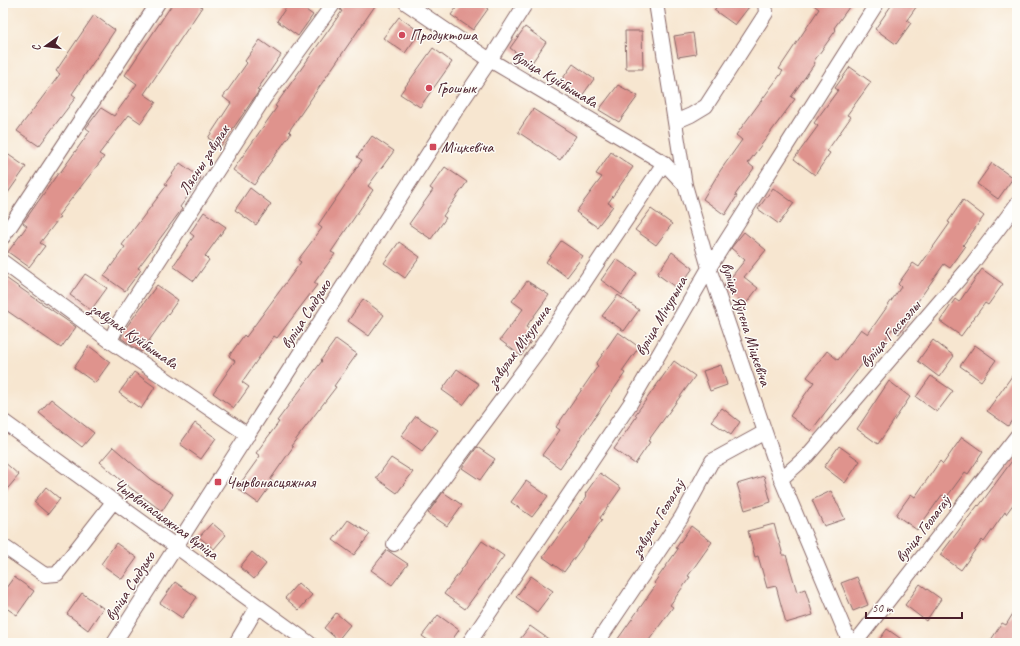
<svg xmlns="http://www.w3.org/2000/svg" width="1020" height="646" font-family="Caveat,sans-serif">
<rect width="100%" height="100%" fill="#fdfcf7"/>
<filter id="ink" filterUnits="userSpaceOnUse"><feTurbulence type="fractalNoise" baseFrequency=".025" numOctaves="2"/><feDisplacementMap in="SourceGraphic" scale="8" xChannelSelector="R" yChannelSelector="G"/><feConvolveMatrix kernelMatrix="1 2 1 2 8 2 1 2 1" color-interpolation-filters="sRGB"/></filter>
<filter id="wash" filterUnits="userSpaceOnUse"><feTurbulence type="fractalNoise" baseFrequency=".012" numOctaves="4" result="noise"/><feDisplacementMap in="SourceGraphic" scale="16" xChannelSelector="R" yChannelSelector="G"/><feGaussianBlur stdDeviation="0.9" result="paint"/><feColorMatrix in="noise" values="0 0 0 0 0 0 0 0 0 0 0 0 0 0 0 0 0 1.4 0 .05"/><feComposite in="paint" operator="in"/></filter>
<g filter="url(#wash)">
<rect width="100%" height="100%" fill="#f7e6d0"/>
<g id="blocks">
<path fill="#df938d" d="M173 3H196L202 7 144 94 156 102 141 123 129 115 99 154 104 157 58 216 60 217 40 243 45 246 29 267 8 252 27 226 23 223 59 172 60 173 90 131 86 128 101 108 114 116 137 84 125 75Z
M289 3H296L313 15 298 36 277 21Z
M345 3H377L289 131 291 133 254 185 233 170 277 107 275 106 342 11 340 10Z
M460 3H480L488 9 473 30 451 15Z
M720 3H752L735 25 714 10Z
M811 3H852L834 28 836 30 814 61 815 63 791 97 795 99 748 163 754 168 735 195 737 196 725 215 703 199 720 171 742 140 736 135 783 71 779 69 819 9Z
M893 3H919L907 20 911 23 896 44 875 29Z
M94 15 115 30 72 94 76 97 39 146 17 131 60 74 56 71Z
M399 17 420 32 405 53 383 38Z
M525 27 546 42 531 64 510 48Z
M625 31H642L643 69H626Z
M693 33 696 54 678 57 674 36Z
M260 40 281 55 257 90 259 91 221 146 208 138 231 103 223 97 247 63 245 61Z
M433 48 452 62 420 107 400 94Z
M573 64 594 79 579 100 558 85Z
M850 67 871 82 847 115 851 117 827 151 830 153 815 175 794 159 818 126 814 123 838 90 835 88Z
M618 85 638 96 619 122 599 110Z
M533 109 576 136 560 160 518 132Z
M372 136 394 151 368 186 373 190 331 252 335 254 314 283 317 285 277 338 274 336 242 382 249 387 234 408 213 393 235 361 229 356 244 335 246 337 301 262 298 260 322 228 318 225 362 160 357 157Z
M3 151 26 167 3 200Z
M611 152 633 167 608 203 613 206 597 227 576 212 602 177 596 174Z
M180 163 201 178 180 207 182 209 138 268 141 270 125 291 104 276 125 247 122 245 167 185 165 184Z
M992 163 1013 178 998 199 977 184Z
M445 167 467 182 443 216 446 218 431 239 409 224 433 190 430 188Z
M250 188 271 204 256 225 235 210Z
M773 188 794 203 779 224 758 209Z
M963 200 984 216 963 245 965 247 950 268 944 264 911 311 914 313 899 334 892 329 867 365 863 363 811 431 790 416 814 382 807 377 827 351 838 360 861 329 868 334 901 287 898 284 913 263 919 267 950 223 948 222Z
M651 209 672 224 656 245 635 230Z
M204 212 226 227 205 256 209 260 194 281 173 266 194 236 190 233Z
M744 232 766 250 744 277 758 288 745 305 724 286 745 260 731 248Z
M561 241 583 256 567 277 546 262Z
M399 242 420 257 405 278 384 263Z
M672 252 693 268 678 289 657 274Z
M616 259 637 273 622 295 601 280Z
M982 269 1003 284 988 305 985 303 961 336 940 321 955 299 959 302Z
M85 274 107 288 91 310 70 295Z
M3 276 76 327 61 348 3 308Z
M527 281 549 295 526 327 536 334 521 356 500 340 523 309 512 301Z
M157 285 178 300 141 352 121 338 125 329Z
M618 295 639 310 624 331 602 316Z
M363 299 384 315 369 336 348 321Z
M618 332 639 347 622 371 625 373 560 468 542 455 560 430 556 427 598 366 596 364Z
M336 339 357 354 334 386 336 387 291 446 293 447 270 480 273 482 258 503 237 488 260 456 256 453 279 422 277 421 322 361 321 360Z
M933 340 954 356 939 377 918 361Z
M975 345 996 360 981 381 960 366Z
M89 346 110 362 95 383 74 368Z
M674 361 695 376 648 441 650 442 635 464 614 449 637 416 635 415Z
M721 365 727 385 710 391 703 371Z
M457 369 479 384 463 405 442 390Z
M1017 369V413L1008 426 987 411Z
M134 372 155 387 141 409 119 393Z
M931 376 953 391 937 412 916 397Z
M889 381 910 397 878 444 857 429Z
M51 399 94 433 82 447 39 413Z
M722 408 740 422 731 435 711 421Z
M416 416 438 430 422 451 401 436Z
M195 423 216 438 201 459 180 444Z
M962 437 983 452 968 474 965 472 946 498 942 495 917 530 896 515 911 494 915 497 940 461 943 464Z
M839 446 860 461 845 483 824 467Z
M113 447 150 479 173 494 162 511 125 484 100 462Z
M477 447 495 459 480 480 462 468Z
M1017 454V499L1006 514 1005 512 984 542 982 540 961 570 940 555 978 505 979 506Z
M391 458 413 472 397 493 376 478Z
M3 461 19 475 3 494Z
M600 473 621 488 600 518 602 520 564 572 543 557 587 496 585 494Z
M764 476 771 502 745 510 737 484Z
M526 481 548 496 532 517 511 502Z
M46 487 60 499 48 514 34 502Z
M831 491 845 519 824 526 812 500Z
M443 492 462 505 447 526 428 513Z
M348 520 370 534 354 555 333 540Z
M212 523 226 535 214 549 199 537Z
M774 524 783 555H786L797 592 805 589 813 615 786 623 776 586 767 588 758 556 755 557 748 531Z
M691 526 712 542 688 576 690 577 670 605 673 607 647 643H615L656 585 654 583 678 549 676 548Z
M482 541 504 556 465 609 444 594Z
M116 543 137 558 122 579 101 564Z
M387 550 408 564 392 585 371 570Z
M252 552 266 564 254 579 240 567Z
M531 576 553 591 537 612 516 597Z
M14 577 34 591 17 615 3 606V592Z
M857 577 868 605 853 611 841 583Z
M175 582 197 597 182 618 160 603Z
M298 583 312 595 299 610 285 598Z
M920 584 941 599 926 621 905 605Z
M82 593 103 608 88 630 67 614Z
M1017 607V643H989L1002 623 1006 625Z
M336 613 350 625 338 640 324 628Z
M438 615 459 630 450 643H432L422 636Z
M530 626 554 643H517Z
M887 629 907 643H877Z"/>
</g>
</g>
<g filter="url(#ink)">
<use href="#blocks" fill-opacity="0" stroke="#876565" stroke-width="1"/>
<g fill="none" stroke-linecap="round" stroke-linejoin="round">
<g stroke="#876565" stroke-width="16">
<path id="minor" d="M406 3 490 60 664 163 685 185
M656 3 685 185 709 268 781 479 850 643
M675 122 691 115 706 106 766 13 765 3
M3 237 158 3
M3 262 110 341 248 435
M110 341 119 322 265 97 334 3
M3 421 309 643
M781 479 807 456 972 264 1017 204
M394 544 541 347 664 163
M3 546 45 575 57 574 113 502
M114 643 458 107 490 60 526 3
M236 643 258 606
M469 643 630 404 709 268 877 3
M597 643 681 518 712 461 765 432
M855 643 1017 436"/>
</g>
<use href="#minor" stroke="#fff" stroke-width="14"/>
</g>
</g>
<g fill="#d1495b" stroke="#fdfcf7" stroke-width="1.5">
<circle cx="402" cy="35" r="4"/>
<circle cx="429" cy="88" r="4"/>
<rect x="429" y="143" width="8" height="8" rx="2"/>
<rect x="214" y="478" width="8" height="8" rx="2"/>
</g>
<g text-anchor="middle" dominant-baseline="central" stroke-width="3" stroke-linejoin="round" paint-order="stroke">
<g font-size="16" fill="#4a1f2b" stroke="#fdfcf7" text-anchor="start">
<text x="410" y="35">Продуктоша</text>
<text x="437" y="88">Грошык</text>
<text x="441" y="147">Міцкевіча</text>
<text x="226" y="482">Чырвонасцяжная</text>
</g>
<g font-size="16" fill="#4a1f2b" stroke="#fdfcf7">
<text transform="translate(555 79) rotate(31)">вуліца Куйбышава</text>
<text transform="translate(204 160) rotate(-57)">Лясны завулак</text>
<text transform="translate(306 314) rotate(-57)">вуліца Сыдзько</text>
<text transform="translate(661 316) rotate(-60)">вуліца Мічурына</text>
<text transform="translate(746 324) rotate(72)">вуліца Яўгена Міцкевіча</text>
<text transform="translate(890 334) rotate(-49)">вуліца Гастэлы</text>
<text transform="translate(134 336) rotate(35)">завулак Куйбышава</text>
<text transform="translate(519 346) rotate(-54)">завулак Мічурына</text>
<text transform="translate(658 518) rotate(-58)">завулак Геолагаў</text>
<text transform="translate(166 519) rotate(36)">Чырвонасцяжная вуліца</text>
<text transform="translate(923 529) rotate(-52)">вуліца Геолагаў</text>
<text transform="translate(130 586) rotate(-57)">вуліца Сыдзько</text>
</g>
</g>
<rect width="1020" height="646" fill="none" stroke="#fdfcf7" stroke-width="16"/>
<g transform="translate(46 46) rotate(256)" stroke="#fdfcf7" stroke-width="3" paint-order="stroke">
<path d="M0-3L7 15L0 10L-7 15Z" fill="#4a1f2b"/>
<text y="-6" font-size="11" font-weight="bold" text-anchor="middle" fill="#4a1f2b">С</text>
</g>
<path d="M866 612v6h96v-6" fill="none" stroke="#4a1f2b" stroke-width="2"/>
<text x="872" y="612" font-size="12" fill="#4a1f2b" stroke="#fdfcf7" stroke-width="3" paint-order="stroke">50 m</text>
</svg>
